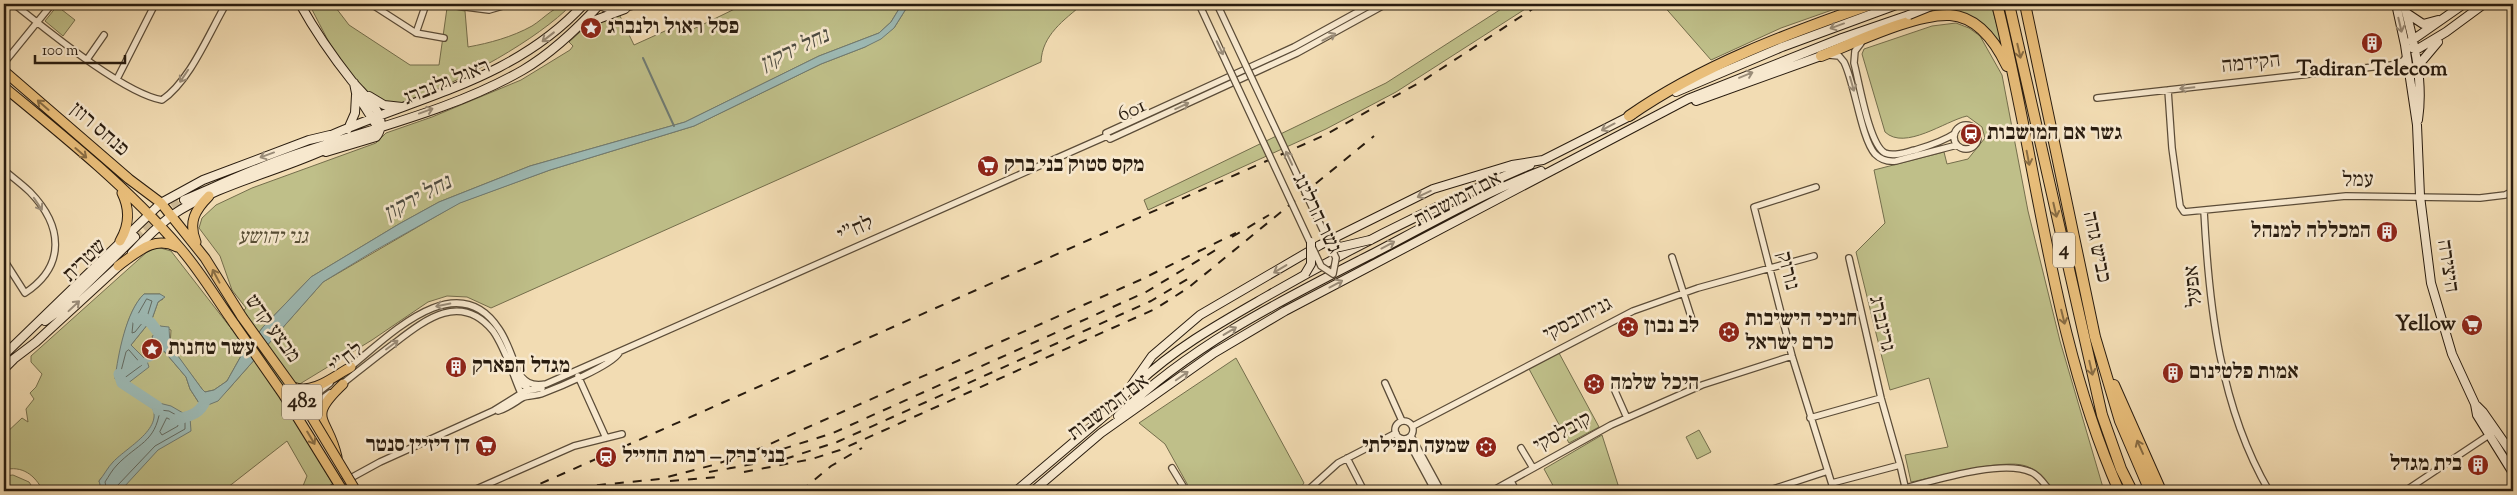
<svg xmlns="http://www.w3.org/2000/svg" width="2517" height="495" font-family="'Sorts Mill Goudy','Frank Ruhl Libre',serif">
<rect width="100%" height="100%" fill="#f2dcb3"/>
<filter id="stains"><feTurbulence type="fractalNoise" baseFrequency=".004" numOctaves="4"/><feColorMatrix values="0 0 0 0 .2 0 0 0 0 .09 0 0 0 0 .02 0 0 0 .5 -.17"/></filter>
<radialGradient id="worn" r=".72"><stop offset=".6" stop-color="#630" stop-opacity="0"/><stop offset="1" stop-color="#630" stop-opacity=".3"/></radialGradient>
<path fill="#bfbf89" stroke="#746e4c" fill-rule="evenodd" d="M309 4H333L349 25 410 65H439L447 8 465 11 468 47C490 43 512 37 532 26 545 18 555 4 572 4 539 39 459 83 413 98 408 100 400 104 395 104 391 104 383 102 380 100 345 82 327 37 309 4Z
M745 4H902L891 22 879 33 819 56 685 122 530 166 439 202 399 224 311 277 263 327 241 356 227 381 214 390 205 392 202 389 170 346 171 330 160 326 152 337 186 377 190 389 199 403 226 392 323 282 459 203 550 170 694 126 821 64 865 47 894 28 909 4H1083C1064 20 1042 35 1041 62L491 308 467 297 447 296 428 302 372 340 280 396 337 491H301L307 476 287 441 223 491H117L102 477 99 481 102 491H43C35 475 22 465 4 470V435L22 418 28 422 26 409 34 399 30 393 36 387 42 374 31 362V356L147 252 157 247 171 251 230 327 246 308 232 290 220 256 199 228 202 218 216 205 252 188 376 143 386 133 432 117 521 80 570 50 573 46 569 42 590 23 619 14 634 45 676 26 681 35ZM144 294H160L163 299 158 302 152 319 131 345 147 361 122 345C125 328 132 306 144 294Z
M1509 4H1533L1396 92 1326 129 1148 210 1144 200 1386 83Z
M1662 4H1849L1781 28 1711 60Z
M1946 4H1991L2003 47H1999L1975 20 1922 18 1921 13Z
M57 6 75 20 63 36 45 21Z
M1956 23 1969 28 1980 36 2002 75 2028 211 2060 341 2104 491H2054C2046 482 2038 470 2026 466 2003 458 1937 477 1911 482L1905 455 1948 447 1929 378 1890 390 1856 252 1885 223 1874 170 1944 152 1947 164 1968 159 1985 138 1982 127 1967 116C1945 121 1905 151 1885 132L1862 54 1864 49 1932 26Z
M1559 353 1599 427 1569 443 1529 369Z
M1236 358 1304 483 1298 491H1191L1165 444 1139 423Z
M1699 430 1711 452 1697 459 1686 437Z
M1602 435 1620 491H1556L1544 469Z
M13 475 29 482 35 491H4V476Z"/>
<path fill="#9dbab5" stroke="#6f7b73" d="M902 4H909L894 28 881 39 865 47 821 64 694 126 550 170 460 203 374 251 323 282 226 392 218 401 208 405 201 406 190 389 186 377 152 337 160 326 169 327 170 345 202 389 205 392 214 390 227 381 241 356 263 327 311 277 399 224 439 202 530 166 685 122 819 56 879 33 891 22Z
M144 294H160L165 297 158 302 152 319 131 345 147 361 149 367 123 387 115 379C118 355 126 311 144 294Z
M147 400 171 406 190 417 191 431 158 450 124 487 117 491H102L99 481C104 475 108 467 113 462 128 446 171 425 147 400Z"/>
<g fill="none" stroke-linecap="round" stroke-linejoin="round">
<path stroke="#636b62" stroke-width="1" d="M147 299 152 301 147 317 135 332 132 333 133 323Z
M129 350 142 365 123 379 121 371 126 352Z
M167 418 177 423 178 426 162 435 160 432Z
M107 491 105 482C109 476 112 470 117 465 138 443 155 443 160 410L169 411 185 420V429L155 446 117 486 115 491"/>
<path stroke="#6f7b73" stroke-width="2" d="M643 58 674 126"/>
<path stroke="#9dbab5" stroke-width="6" d="M139 363 151 358 167 345"/>
<path stroke="#9dbab5" stroke-width="11" d="M137 319 144 318 151 323 166 343
M119 374 122 383 157 406 158 410
M175 420C189 416 200 415 206 399"/>
<path stroke="#cab692" stroke-width="8" stroke-dasharray="8 4" stroke-linecap="butt" d="M135 237 160 215 184 200"/>
<g stroke="#5b4c38" stroke-width="8">
<path id="street" d="M14 4C47 30 123 93 162 100 190 81 209 33 226 4
M371 4 416 33 426 4
M442 4 489 10 509 4
M598 4C610 15 624 9 638 4
M609 4 621 8
M1188 4H1202
M416 33 444 38
M1861 43 1855 51 1854 63C1859 81 1869 145 1885 153 1894 157 1906 152 1915 150 1928 146 1942 142 1954 134
M1829 55 1839 56 1844 62C1855 84 1861 138 1875 154 1881 160 1888 162 1896 161L1957 145
M88 58 104 35
M4 63 52 4
M117 79 155 4
M2168 90 2172 148 2180 206 2184 212 2346 196 2480 198 2505 195 2513 191
M2097 98 2391 65 2403 61 2407 56
M1954 137a12 12 0 1 1 24 0a12 12 0 1 1-24 0Z
M1107 136 1110 139 1297 53 1386 4
M1107 136 1106 133 1294 47 1372 4
M4 170C12 177 22 184 30 192 63 226 66 266 25 293L4 260
M1816 187 1754 207 1792 356 1834 491
M2204 211C2209 307 2220 407 2269 491
M1672 257 1694 326
M1849 258 1881 398 1900 465
M349 368C387 338 456 264 499 329 510 345 515 367 523 385L530 390
M516 369C524 382 531 387 546 384L1107 136
M578 376 606 438
M1385 383 1402 421
M341 385C360 370 377 356 396 342 426 319 461 292 493 331 505 348 512 372 520 391L527 396
M1615 391 1627 418
M498 411C508 408 514 403 522 398 527 395 535 396 541 394 557 388 611 366 619 353
M296 413 303 404 330 383
M296 413 307 410 330 393
M1810 418 1881 398
M1395 430a9 9 0 1 1 18 0a9 9 0 1 1-18 0Z
M1413 426 1633 311 1698 288 1814 256
M1411 436 1441 491
M1407 439 1435 491
M1521 448 1533 468
M1347 458 1364 491
M1172 468 1186 491
M1511 481 1516 491
M1832 483 1900 465 1906 491
M1905 488C1936 480 2002 459 2031 472 2039 475 2045 485 2050 491
M327 491 380 462 493 411 525 391 542 388
M472 491 574 446 622 434
M1307 491 1338 463 1396 433
M1492 491 1611 425 1702 385 1792 356
M1767 491 1828 471
M2405 491 2492 433"/>
</g>
<g stroke="#291c0f" stroke-width="10">
<path id="secondary" d="M300 4C315 31 333 57 352 81 361 92 373 101 379 115 382 122 381 131 376 137L326 152
M2396 4 2405 45 2417 125 2420 196 2431 283 2452 354 2475 404 2477 415 2513 473
M2404 4C2414 42 2424 81 2418 120
M2408 14 2423 24 2438 20
M582 25 625 9
M2411 41 2464 4
M2412 48 2416 50 2446 32 2484 4
M2419 69 2422 61 2438 42
M354 83 356 93 375 123
M1676 92 1782 47 1899 4
M369 96 384 105 402 107
M1696 101 1821 56
M348 129 355 113 356 95
M327 137C418 96 513 81 584 4
M184 200C217 186 251 170 285 158 364 130 450 112 523 70 552 53 577 29 600 4
M132 253C144 240 157 227 171 216 219 183 279 172 331 147
M45 321 60 310 135 237
M4 355 161 203 203 180 309 140 330 135
M11 361 36 342 122 263
M4 369 14 359
M1137 384C1176 347 1222 322 1269 295 1353 247 1440 203 1530 165
M2475 404 2483 412 2513 455
M1118 416C1192 344 1284 299 1374 253 1429 224 1484 193 1541 171
M1016 491 1109 412 1126 393 1152 356 1200 315 1320 245 1433 189 1512 165 1543 160 1632 115
M1033 491 1101 433 1214 353 1285 311 1688 99 1842 38 1909 15"/>
</g>
<g stroke="#291c0f" stroke-width="11">
<path id="primary" d="M4 71 129 179 161 203 205 258 242 317
M4 87C65 137 128 188 180 248 201 272 217 300 235 325
M120 241C129 226 130 209 122 193
M196 242C188 222 195 210 209 196
M118 266C137 253 153 235 177 247
M293 387C313 395 334 376 351 367
M337 457C328 416 305 420 343 384"/>
</g>
<g stroke="#291c0f" stroke-width="12">
<path id="highway" d="M1997 4C2038 166 2051 337 2119 491
M2009 4 2102 415 2121 469 2132 491
M2025 4 2095 337 2120 421 2150 491
M1821 56C1854 43 1916 13 1950 15 1978 17 1996 43 2007 66
M1629 116C1702 65 1789 33 1872 4
M2114 385 2161 491"/>
</g>
<use href="#street" stroke="#f7e8ce" stroke-width="5.5"/>
<use href="#secondary" stroke="#f7e8ce" stroke-width="8"/>
<use href="#primary" stroke="#e9be7a" stroke-width="9"/>
<use href="#highway" stroke="#e9be7a" stroke-width="10"/>
<path stroke="#291c0f" stroke-width="2" stroke-dasharray="9 9" stroke-linecap="butt" d="M1232 237 1269 215
M785 459 837 442 1151 301 1191 277
M748 460 833 433 1146 292 1219 248
M709 472 753 464
M744 472 812 459 840 450 1155 309 1188 288 1374 136
M670 481 718 477
M579 487 660 479 717 464 761 448 1140 280 1236 233
M524 491 1325 135 1424 80 1540 4
M801 491 831 466 862 448"/>
<g stroke="#5b4c38" stroke-width="8" stroke-linecap="butt">
<path id="street-bridge" d="M1199 4 1321 266 1333 274 1336 258 1217 4"/>
</g>
<g stroke="#291c0f" stroke-width="10" stroke-linecap="butt">
<path id="secondary-bridge" d="M1909 15 1936 4
M1325 233 1333 243 1340 247 1370 240
M1305 274 1311 264V242"/>
</g>
<g stroke="#291c0f" stroke-width="11" stroke-linecap="butt">
<path id="primary-bridge" d="M242 317 299 396 356 491
M235 325 283 394 343 491"/>
</g>
<use href="#street-bridge" stroke="#f7e8ce" stroke-width="5.5"/>
<use href="#secondary-bridge" stroke="#f7e8ce" stroke-width="8"/>
<use href="#primary-bridge" stroke="#e9be7a" stroke-width="9"/>
</g>
<defs><path id="oneway-shaft" d="M-6 0H5M1.5-3L5.5 0L1.5 3" fill="none" stroke-width="1.6" stroke-linecap="round" stroke-linejoin="round" transform="scale(1.25)"/></defs>
<g stroke="#9a8c78">
<use href="#oneway-shaft" transform="translate(2400 25) rotate(77)"/>
<use href="#oneway-shaft" transform="translate(1837 26) rotate(160)"/>
<use href="#oneway-shaft" transform="translate(548 37) rotate(142)"/>
<use href="#oneway-shaft" transform="translate(1329 37) rotate(-28)"/>
<use href="#oneway-shaft" transform="translate(1220 48) rotate(65)"/>
<use href="#oneway-shaft" transform="translate(1746 75) rotate(-22)"/>
<use href="#oneway-shaft" transform="translate(184 76) rotate(124)"/>
<use href="#oneway-shaft" transform="translate(1852 84) rotate(74)"/>
<use href="#oneway-shaft" transform="translate(2187 88) rotate(174)"/>
<use href="#oneway-shaft" transform="translate(1182 106) rotate(-25)"/>
<use href="#oneway-shaft" transform="translate(426 111) rotate(-20)"/>
<use href="#oneway-shaft" transform="translate(1608 127) rotate(152)"/>
<use href="#oneway-shaft" transform="translate(267 155) rotate(160)"/>
<use href="#oneway-shaft" transform="translate(1289 158) rotate(-115)"/>
<use href="#oneway-shaft" transform="translate(1424 194) rotate(155)"/>
<use href="#oneway-shaft" transform="translate(38 204) rotate(56)"/>
<use href="#oneway-shaft" transform="translate(1388 245) rotate(-28)"/>
<use href="#oneway-shaft" transform="translate(1280 269) rotate(149)"/>
<use href="#oneway-shaft" transform="translate(1336 284) rotate(-28)"/>
<use href="#oneway-shaft" transform="translate(443 305) rotate(169)"/>
<use href="#oneway-shaft" transform="translate(74 306) rotate(-43)"/>
<use href="#oneway-shaft" transform="translate(1230 331) rotate(-31)"/>
<use href="#oneway-shaft" transform="translate(392 345) rotate(-37)"/>
<use href="#oneway-shaft" transform="translate(1182 376) rotate(-35)"/>
</g>
<g stroke="#896d44">
<use href="#oneway-shaft" transform="translate(2019 51) rotate(77)"/>
<use href="#oneway-shaft" transform="translate(43 105) rotate(-139)"/>
<use href="#oneway-shaft" transform="translate(81 153) rotate(41)"/>
<use href="#oneway-shaft" transform="translate(2028 158) rotate(79)"/>
<use href="#oneway-shaft" transform="translate(2055 210) rotate(77)"/>
<use href="#oneway-shaft" transform="translate(216 276) rotate(-118)"/>
<use href="#oneway-shaft" transform="translate(2063 317) rotate(76)"/>
<use href="#oneway-shaft" transform="translate(2091 368) rotate(77)"/>
<use href="#oneway-shaft" transform="translate(311 438) rotate(59)"/>
<use href="#oneway-shaft" transform="translate(2140 447) rotate(-114)"/>
</g>
<defs>
<g id="sight-disc" transform="scale(1.125)"><circle r="9.5" fill="#8f2418" stroke="#f7e8ce"/><path d="M0-6L1.8-2.2L6-1.7L2.9 1.2L3.7 5.4L0 3.3L-3.7 5.4L-2.9 1.2L-6-1.7L-1.8-2.2Z" fill="#fff"/></g>
<g id="building-disc" transform="scale(1.125)"><circle r="9.5" fill="#8f2418" stroke="#f7e8ce"/><path d="M-4-6H4V6H1V3H-1V6H-4ZM-2.5-4.3h1.7v1.8h-1.7ZM.8-4.3h1.7v1.8H.8ZM-2.5-1h1.7V.8h-1.7ZM.8-1h1.7V.8H.8Z" fill="#fff"/></g>
<g id="station-disc" transform="scale(1.125)"><circle r="9.5" fill="#8f2418" stroke="#f7e8ce"/><path d="M-3-6H3Q5-6 5-4V2Q5 4 3 4L4.5 6H3L1.5 4h-3L-3 6H-4.5L-3 4Q-5 4-5 2V-4Q-5-6-3-6ZM-3.5-4v3h7v-3ZM-3.5 1v1.5H-2V1ZM2 1v1.5H3.5V1Z" fill="#fff"/></g>
<g id="supermarket-disc" transform="scale(1.125)"><circle r="9.5" fill="#8f2418" stroke="#f7e8ce"/><path d="M-6-5.5h2.5l.6 2H6L4.5 2H-2.5L-4.4-4H-6ZM-1.5 3.2a1.3 1.3 0 1 0 .1 0ZM3 3.2a1.3 1.3 0 1 0 .1 0Z" fill="#fff"/></g>
<g id="synagogue-disc" transform="scale(1.125)"><circle r="9.5" fill="#8f2418" stroke="#f7e8ce"/><path d="M0-6.5L5.6 3.2H-5.6ZM0 6.5L5.6-3.2H-5.6Z" fill="#fff"/></g>
</defs>
<g fill-rule="evenodd">
<use href="#sight-disc" x="591" y="28"/>
<use href="#building-disc" x="2372" y="43"/>
<use href="#station-disc" x="1971" y="134"/>
<use href="#supermarket-disc" x="988" y="166"/>
<use href="#building-disc" x="2387" y="232"/>
<use href="#supermarket-disc" x="2472" y="325"/>
<use href="#synagogue-disc" x="1628" y="327"/>
<use href="#synagogue-disc" x="1729" y="332"/>
<use href="#sight-disc" x="152" y="349"/>
<use href="#building-disc" x="456" y="367"/>
<use href="#building-disc" x="2173" y="373"/>
<use href="#synagogue-disc" x="1594" y="384"/>
<use href="#supermarket-disc" x="486" y="446"/>
<use href="#synagogue-disc" x="1486" y="447"/>
<use href="#station-disc" x="606" y="457"/>
<use href="#building-disc" x="2478" y="465"/>
</g>
<g text-anchor="middle" dominant-baseline="central" stroke-width="5" stroke-linejoin="round" paint-order="stroke">
<g fill="#f7e8ce" stroke="#675948" stroke-width="1">
<rect x="2053" y="232.5" width="22" height="35" rx="4"/>
<rect x="282" y="384.5" width="40" height="35" rx="4"/>
</g>
<g font-size="20" font-weight="bold" fill="#291c0f">
<text x="2064" y="250">4</text>
<text x="302" y="402">482</text>
</g>
<g font-size="21" font-weight="bold" fill="#291c0f" stroke="#f7e8ce" text-anchor="start">
<text x="607" y="28">פסל ראול ולנברג</text>
<text x="2372" y="70" text-anchor="middle">Tadiran Telecom</text>
<text x="1987" y="134">גשר אם המושבות</text>
<text x="1004" y="166">מקס סטוק בני ברק</text>
<text x="2371" y="232" text-anchor="end">המכללה למנהל</text>
<text x="1745" y="320">חניכי הישיבות<tspan x="1745" dy="24">כרם ישראל</tspan></text>
<text x="2456" y="325" text-anchor="end">Yellow</text>
<text x="1644" y="327">לב נבון</text>
<text x="168" y="349">עשר טחנות</text>
<text x="472" y="367">מגדל הפארק</text>
<text x="2189" y="373">אמות פלטינום</text>
<text x="1610" y="384">היכל שלמה</text>
<text x="470" y="446" text-anchor="end">דן דיזיין סנטר</text>
<text x="1470" y="447" text-anchor="end">שמעה תפילתי</text>
<text x="622" y="457">בני ברק – רמת החייל</text>
<text x="2462" y="465" text-anchor="end">בית מגדל</text>
</g>
<g font-size="21" fill="#291c0f" stroke="#f7e8ce">
<text transform="translate(2251 64) rotate(-6)">הקידמה</text>
<text transform="translate(447 83) rotate(-22)">ראול ולנברג</text>
<text transform="translate(1132 111) rotate(-25)">601</text>
<text transform="translate(99 130) rotate(41)">פנחס רוזן</text>
<text transform="translate(2358 181) rotate(-1)">עמל</text>
<text transform="translate(1458 200) rotate(-28)">אם המושבות</text>
<text transform="translate(1316 214) rotate(64)">גשר הרלינג</text>
<text transform="translate(856 230) rotate(-24)">לח"י</text>
<text transform="translate(2096 247) rotate(78)">כביש גהה</text>
<text transform="translate(85 261) rotate(-44)">שטרית</text>
<text transform="translate(2447 266) rotate(81)">היצירה</text>
<text transform="translate(1787 271) rotate(76)">נורוק</text>
<text transform="translate(2194 286) rotate(-96)">אפעל</text>
<text transform="translate(1578 320) rotate(-27)">גניחובסקי</text>
<text transform="translate(1881 324) rotate(77)">גרינברג</text>
<text transform="translate(272 329) rotate(54)">מבצע קדש</text>
<text transform="translate(347 359) rotate(-38)">לח"י</text>
<text transform="translate(1109 408) rotate(-37)">אם המושבות</text>
<text transform="translate(1563 433) rotate(-29)">קובלסקי</text>
</g>
<g font-size="21" font-style="italic" fill="#564d34" stroke="#f7e8ce">
<text x="273" y="238">גני יהושע</text>
</g>
<g font-size="22" font-style="italic" fill="#4c4b41" stroke="#f7e8ce">
<text transform="translate(795 51) rotate(-25)">נחל ירקון</text>
<text transform="translate(418 199) rotate(-28)">נחל ירקון</text>
</g>
</g>
<rect width="2517" height="495" fill="none" stroke="#f2dcb3" stroke-width="20"/>
<rect x="5" y="5" width="2507" height="485" fill="none" stroke="#291c0f" stroke-width="2.5"/>
<rect x="10" y="10" width="2497" height="475" fill="none" stroke="#291c0f"/>
<path d="M35 55v8h90v-8" fill="none" stroke="#291c0f" stroke-width="2.5"/>
<text x="42" y="55" font-size="15" fill="#291c0f" stroke="#f7e8ce" stroke-width="4" paint-order="stroke">100 m</text>
<rect width="100%" height="100%" filter="url(#stains)"/>
<rect width="100%" height="100%" fill="url(#worn)"/>
</svg>
